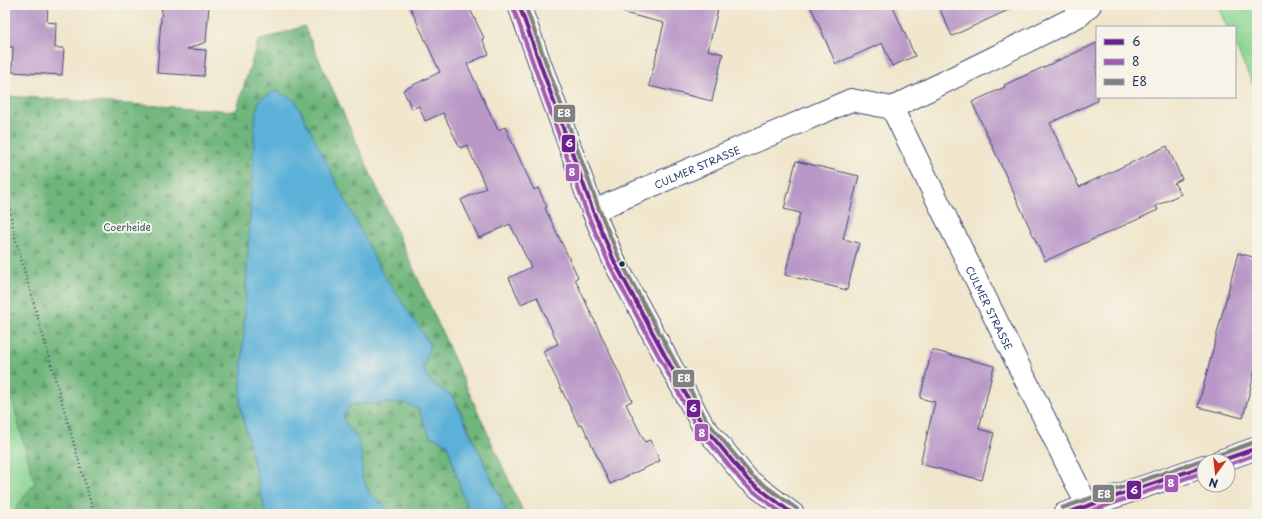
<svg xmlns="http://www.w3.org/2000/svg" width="1262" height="519" font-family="'Playpen Sans',sans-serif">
<defs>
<pattern id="grass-dots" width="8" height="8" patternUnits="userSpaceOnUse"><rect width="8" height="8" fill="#8ad592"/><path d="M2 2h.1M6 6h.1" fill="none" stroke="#76b780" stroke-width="1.8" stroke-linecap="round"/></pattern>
<pattern id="forest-firs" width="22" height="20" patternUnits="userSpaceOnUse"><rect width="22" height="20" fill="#6fb67c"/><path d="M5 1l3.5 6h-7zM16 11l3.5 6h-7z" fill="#5a9469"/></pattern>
</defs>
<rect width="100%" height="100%" fill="#f7f3e8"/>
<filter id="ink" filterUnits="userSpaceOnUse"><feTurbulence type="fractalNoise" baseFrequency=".025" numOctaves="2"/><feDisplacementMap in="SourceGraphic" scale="8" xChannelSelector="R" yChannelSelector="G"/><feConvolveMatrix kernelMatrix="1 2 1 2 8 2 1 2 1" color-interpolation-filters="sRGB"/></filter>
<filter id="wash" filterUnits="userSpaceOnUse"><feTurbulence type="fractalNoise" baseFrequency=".012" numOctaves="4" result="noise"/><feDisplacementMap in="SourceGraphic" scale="16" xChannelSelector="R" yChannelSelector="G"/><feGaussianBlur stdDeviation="0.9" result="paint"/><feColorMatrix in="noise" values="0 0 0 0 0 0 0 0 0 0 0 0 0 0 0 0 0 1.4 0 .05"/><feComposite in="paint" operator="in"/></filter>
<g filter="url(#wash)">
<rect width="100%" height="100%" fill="#f0e6cc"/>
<path fill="url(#grass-dots)" stroke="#528278" d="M5 374 35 483 11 514H5Z"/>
<path fill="url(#forest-firs)" stroke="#45726d" d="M304 26 524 514H508L454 397 431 382 423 368 430 344 381 271 255 121 240 404 266 514H11L35 483 5 374V96L236 111 258 41Z
M406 403 419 410 430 436 447 443 464 500 471 514H388L384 505 370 495 362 476V457L357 438 347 426 343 416 351 404Z"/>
<path fill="#8ad592" stroke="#528278" d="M1217 5H1257V93L1235 45V27H1227Z"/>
<path fill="#5cb1d8" stroke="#3c709b" d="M275 91 295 100 381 271 430 344 423 369 431 382 453 397 508 514H471L464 500 447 443 430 436 419 410 406 403 351 404 343 416 347 426 357 437 362 457V476L370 495 384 505 388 514H266L240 405 255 120 259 100Z"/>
<g id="blocks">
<path fill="#b998c7" d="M5 5H48L47 22 56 23 55 48H64L62 75 12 72 13 47 5 46Z
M162 5H209L206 42 187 49 206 50 204 76 157 73Z
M409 5H468L484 38 482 39 489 54 467 64 498 130 505 127 534 190 538 188 547 207 545 208 578 277 575 279 632 401 626 404 645 442 650 440 660 461 610 484 582 424 579 426 543 351 558 344 537 297 521 304 509 278 531 267 510 224 479 238 461 200 486 188 467 145 460 148 443 113 425 121 419 106 412 109 403 90 440 72Z
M625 5H719L708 50 723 54 712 101 649 86 664 23 624 13Z
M810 5H892L915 56 892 66 882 43 836 64Z
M938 5H1019L952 36Z
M1097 43V101L1050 123 1079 187 1167 146 1182 179 1174 183 1181 194 1156 206 1158 210 1045 261 972 102 1005 87 1004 85Z
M796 161 859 176 843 239 859 243 847 290 785 275 800 213 784 209Z
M1238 253 1257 258V362L1243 418 1198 407Z
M932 350 994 366 979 429 994 433 982 480 920 464 935 402 920 398Z"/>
</g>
</g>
<g filter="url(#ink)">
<use href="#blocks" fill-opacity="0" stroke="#3b4a6e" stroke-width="1"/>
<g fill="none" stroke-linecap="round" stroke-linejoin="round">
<g stroke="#3b4a6e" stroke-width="24">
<g id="street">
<path d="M519 5 593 211 615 263 702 424 748 480 793 514"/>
<path d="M892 108 1080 15 1090 5"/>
<path id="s1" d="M593 211 851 100 892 108 1088 507"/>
<path d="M1220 461 1257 448"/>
<path d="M1064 514 1204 466"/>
</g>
</g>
<path stroke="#3b4a6e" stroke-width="2.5" stroke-dasharray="1 3" stroke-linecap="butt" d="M5 186 15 238 94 514"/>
<use href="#street" stroke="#fff" stroke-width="22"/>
<g stroke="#f7f3e8" stroke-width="7">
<path id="bus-1" d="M519 5 593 211 615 263 702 424 748 480 793 514
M1220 461 1257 448
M1064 514 1204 466"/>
</g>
<g stroke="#f7f3e8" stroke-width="7">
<path id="bus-2" d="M513 7 587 213 610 266 697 427 744 484 783 514
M1228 465 1257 454
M1082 514 1204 472"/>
</g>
<g stroke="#f7f3e8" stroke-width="7">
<path id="bus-3" d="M525 5 599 209 620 260 707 421 752 476 797 509
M1218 455 1255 442
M1062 508 1202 460"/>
</g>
<use href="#bus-1" stroke="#6d2190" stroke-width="4"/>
<use href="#bus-2" stroke="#a25ab4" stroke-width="4"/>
<use href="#bus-3" stroke="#808080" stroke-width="4"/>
</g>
</g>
<circle fill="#1b2f5e" stroke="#f7f3e8" stroke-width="1.5" cx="622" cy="264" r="3.5"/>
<g text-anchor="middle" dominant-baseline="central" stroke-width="4" stroke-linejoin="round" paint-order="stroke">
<g font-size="10" fill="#1b2f5e" stroke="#f7f3e8">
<text stroke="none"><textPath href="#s1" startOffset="113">CULMER STRASSE</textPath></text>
<text stroke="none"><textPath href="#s1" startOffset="545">CULMER STRASSE</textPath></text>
</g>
<g font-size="10" fill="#37586b" stroke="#f7f3e8">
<text x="127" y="226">Coerheide</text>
</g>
</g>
<g stroke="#f7f3e8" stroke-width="1.5">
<rect x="553" y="104" width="23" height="19" rx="4" fill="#808080"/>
<rect x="561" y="134" width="15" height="19" rx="4" fill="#6d2190"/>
<rect x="565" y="163" width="15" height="19" rx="4" fill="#a25ab4"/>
<rect x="672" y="369" width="23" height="19" rx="4" fill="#808080"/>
<rect x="686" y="399" width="15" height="19" rx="4" fill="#6d2190"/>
<rect x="694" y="423" width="15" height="19" rx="4" fill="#a25ab4"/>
<rect x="1164" y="474" width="15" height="19" rx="4" fill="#a25ab4"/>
<rect x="1126" y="480" width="16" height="20" rx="4" fill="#6d2190"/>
<rect x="1092" y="484" width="23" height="19" rx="4" fill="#808080"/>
</g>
<g font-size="11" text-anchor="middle" font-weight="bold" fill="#fff">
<text x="564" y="117">E8</text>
<text x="569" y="147">6</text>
<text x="572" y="176">8</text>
<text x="684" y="382">E8</text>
<text x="693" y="412">6</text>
<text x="702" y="437">8</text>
<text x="1171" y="487">8</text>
<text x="1134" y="494">6</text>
<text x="1104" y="498">E8</text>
</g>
<rect width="1262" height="519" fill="none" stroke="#f7f3e8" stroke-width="20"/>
<rect x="1096" y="26" width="140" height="72" fill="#f7f3e8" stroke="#9fa5b1"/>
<rect x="1104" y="39" width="20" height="6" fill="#6d2190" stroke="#9fa5b1"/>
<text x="1132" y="46" font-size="12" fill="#1b2f5e">6</text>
<rect x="1104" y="59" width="20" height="6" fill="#a25ab4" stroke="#9fa5b1"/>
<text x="1132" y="66" font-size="12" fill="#1b2f5e">8</text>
<rect x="1104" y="79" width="20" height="6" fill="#808080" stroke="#9fa5b1"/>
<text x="1132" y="86" font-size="12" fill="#1b2f5e">E8</text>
<g transform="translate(1216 473) rotate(195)"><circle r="19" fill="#f7f3e8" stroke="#9fa5b1"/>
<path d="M0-3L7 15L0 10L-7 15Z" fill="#c8321e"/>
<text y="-6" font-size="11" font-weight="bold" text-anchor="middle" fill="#1b2f5e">N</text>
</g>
</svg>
